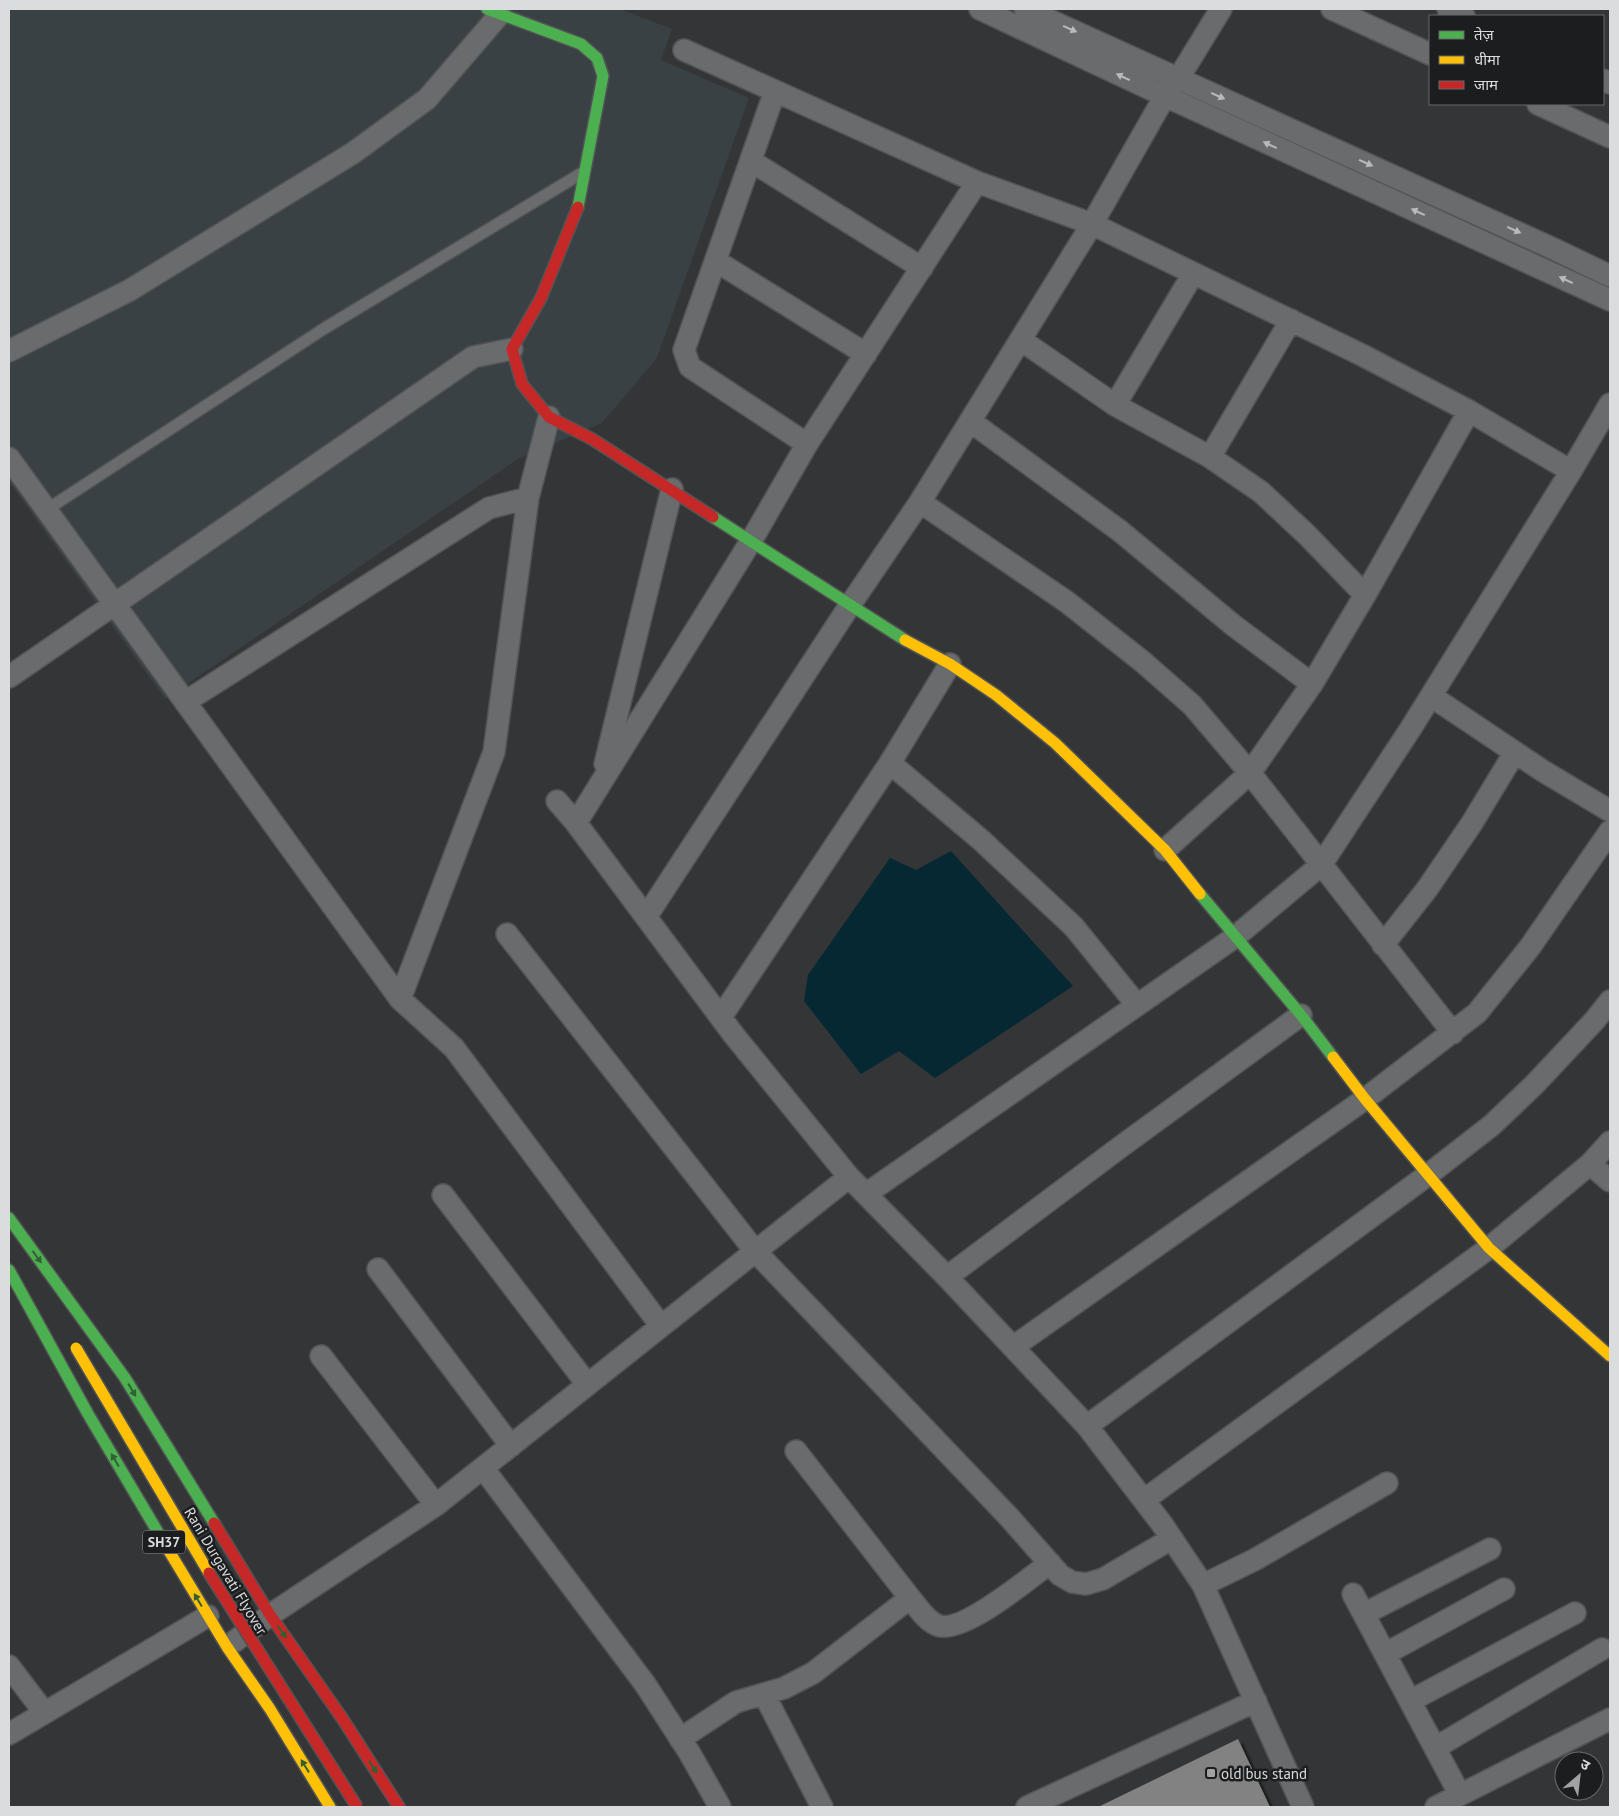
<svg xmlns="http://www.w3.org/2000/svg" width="1619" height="1816" font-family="'PT Sans','Noto Sans Devanagari',sans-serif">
<defs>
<filter id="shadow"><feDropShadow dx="4.5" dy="4.5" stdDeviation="1" flood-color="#0009"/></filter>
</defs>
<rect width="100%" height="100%" fill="#343536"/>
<path fill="#394144" d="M9 9H620L672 29 661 60 749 98 657 358 602 423 518 459 165 699 9 482Z"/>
<path fill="#052833" d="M951 851 1073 986 935 1078 899 1051 861 1074 804 1001 808 975 890 858 916 870Z"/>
<path fill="#828282" filter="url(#shadow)" d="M1238 1739 1270 1807H1098Z"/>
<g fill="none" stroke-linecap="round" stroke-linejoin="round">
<g stroke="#525354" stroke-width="14">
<path id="lane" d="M46 510 325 328 582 173"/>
</g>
<g stroke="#525354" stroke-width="24">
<path id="street" d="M980 9 1165 96 1610 300
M1025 9 1556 250 1610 276
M1332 9 1430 54
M1448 9 1464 16
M684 50 977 182 1092 224 1362 355 1469 411 1571 471
M1603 80 1610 83
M775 91 684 350 690 367 807 444
M1538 104 1610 137
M751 161 922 268
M716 261 866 354
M1021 340 1115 405 1210 457 1261 492 1306 534 1365 595
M9 351 130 290 353 153 427 99 500 14
M1115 405 1193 274
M970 421 1120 531 1233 625 1312 684
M1210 457 1291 320
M9 458 400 999 454 1048 661 1326
M920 502 1067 602 1143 662 1192 705 1250 773 1453 1033
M9 677 473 357 512 349
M1431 696 1543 771 1610 811
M185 702 489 508 528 498
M890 763 981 840 1074 927 1137 1005
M605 764 672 489
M557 801 576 823 733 1034 849 1177 947 1277 1087 1426 1162 1524 1203 1585 1303 1807
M576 823 751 541 807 444 977 182
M1165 850 1250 773 1312 684 1365 595 1469 411
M646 917 850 605 920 502 1092 224 1165 96 1178 79 1221 9
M507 934 755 1251 1008 1516 1060 1575 1072 1582 1086 1584 1103 1579 1171 1539
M1383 945 1427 889 1472 823 1515 752
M400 999 494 752 528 498 549 417
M721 1017 890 763 950 664
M1590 1164 1610 1181
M866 1194 1235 937 1321 865 1411 728 1571 471 1610 404
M443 1195 587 1384
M378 1269 511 1446
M947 1277 1119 1148 1301 1015
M1013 1347 1365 1099 1477 1013 1530 947 1610 831
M321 1356 436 1505
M1087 1426 1429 1174 1492 1125 1535 1084 1595 1020 1610 1001
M796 1451 910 1598C918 1607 925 1620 937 1625 961 1636 1029 1578 1050 1563
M483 1468 645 1684 689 1752 720 1807
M1144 1500 1489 1248 1590 1164 1610 1142
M1203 1585 1256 1559 1387 1483
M1353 1594 1460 1795
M1364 1614 1490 1549
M235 1641 270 1615 436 1505 849 1177
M1385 1654 1504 1589
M9 1666 44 1712
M764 1694 822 1807
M1410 1701 1575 1613
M9 1734 208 1616
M680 1739 736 1702 784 1688 813 1673 910 1598
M1435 1748 1602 1649
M1027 1807 1256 1701
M1436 1807 1610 1719"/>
</g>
<g stroke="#525354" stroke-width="14">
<path id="fast" d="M487 9 581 44 597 58 603 76 578 207
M713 517 905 640
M1200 894 1301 1015 1333 1057
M9 1218 125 1378 214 1523
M9 1270 88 1414 169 1551"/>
</g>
<g stroke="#525354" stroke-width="14">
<path id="slow" d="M905 640 950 664 996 695 1055 743 1165 850 1200 894
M1333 1057 1365 1099 1489 1248 1610 1356
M169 1551 227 1647 270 1709 330 1807"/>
</g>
<g stroke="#525354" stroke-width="14">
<path id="jam" d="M578 207 541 298 512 349 522 384 549 417 592 439 713 517
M214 1523 270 1615 342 1718 399 1807"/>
</g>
<use href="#lane" stroke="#6a6b6c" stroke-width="11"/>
<use href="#street" stroke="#6a6b6c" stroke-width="21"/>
<use href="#fast" stroke="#4caf50" stroke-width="11"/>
<use href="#slow" stroke="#ffc107" stroke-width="11"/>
<use href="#jam" stroke="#c62828" stroke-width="11"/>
<g stroke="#525354" stroke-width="14" stroke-linecap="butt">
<path id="slow-bridge" d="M76 1348 209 1573"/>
</g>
<g stroke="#525354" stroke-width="14" stroke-linecap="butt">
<path id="jam-bridge" d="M209 1573 357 1807"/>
</g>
<use href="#slow-bridge" stroke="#ffc107" stroke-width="11"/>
<use href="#jam-bridge" stroke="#c62828" stroke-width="11"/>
</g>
<defs><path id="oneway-solid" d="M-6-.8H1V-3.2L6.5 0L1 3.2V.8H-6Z" transform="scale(1.25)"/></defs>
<g fill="#b8babb">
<use href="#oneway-solid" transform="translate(1070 29) rotate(24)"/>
<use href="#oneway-solid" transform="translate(1123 77) rotate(-155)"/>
<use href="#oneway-solid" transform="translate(1218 96) rotate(24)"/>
<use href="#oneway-solid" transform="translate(1270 145) rotate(-155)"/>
<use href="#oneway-solid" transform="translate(1366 163) rotate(24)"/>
<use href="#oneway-solid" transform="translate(1418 212) rotate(-155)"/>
<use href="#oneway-solid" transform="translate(1514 230) rotate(24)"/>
<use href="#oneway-solid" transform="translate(1566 280) rotate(-155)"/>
</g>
<g fill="#325f34">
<use href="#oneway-solid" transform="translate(37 1257) rotate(54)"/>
<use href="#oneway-solid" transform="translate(132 1390) rotate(59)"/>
<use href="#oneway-solid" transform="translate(115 1460) rotate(-121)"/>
<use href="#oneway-solid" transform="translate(198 1600) rotate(-121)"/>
<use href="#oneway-solid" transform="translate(282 1632) rotate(55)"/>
<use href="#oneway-solid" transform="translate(305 1766) rotate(-122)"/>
<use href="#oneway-solid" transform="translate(373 1767) rotate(57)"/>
</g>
<rect fill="#a0a2a3" stroke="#1c1d1e" stroke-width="2" x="1206" y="1768" width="10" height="10" rx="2.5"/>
<g text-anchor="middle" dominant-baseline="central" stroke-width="5" stroke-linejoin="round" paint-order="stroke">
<rect fill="#1c1d1e" stroke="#a1a3a4" stroke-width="1" x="143" y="1530.5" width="42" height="23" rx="4"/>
<g font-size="14" font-weight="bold" fill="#dadcdd">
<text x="164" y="1542">SH37</text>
</g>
<g font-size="15" fill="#dadcdd" stroke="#1c1d1e">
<text transform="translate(226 1571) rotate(59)">Rani Durgavati Flyover</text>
</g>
<g font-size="15" fill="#dadcdd" stroke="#1c1d1e" text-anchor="start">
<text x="1221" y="1773">old bus stand</text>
</g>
</g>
<rect width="1619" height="1816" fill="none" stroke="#dadcdd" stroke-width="20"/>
<rect x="1429" y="15" width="175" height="90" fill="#1c1d1e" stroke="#68696a"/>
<rect x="1439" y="31" width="25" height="8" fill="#4caf50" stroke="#68696a"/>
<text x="1474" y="40" font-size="15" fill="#dadcdd">तेज़</text>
<rect x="1439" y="56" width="25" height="8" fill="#ffc107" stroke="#68696a"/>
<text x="1474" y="65" font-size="15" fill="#dadcdd">धीमा</text>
<rect x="1439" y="81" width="25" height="8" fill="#c62828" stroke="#68696a"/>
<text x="1474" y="90" font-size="15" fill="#dadcdd">जाम</text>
<g transform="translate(1579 1776) rotate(28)"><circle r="24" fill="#1c1d1e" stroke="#68696a"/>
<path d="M0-4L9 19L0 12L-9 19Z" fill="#a0a2a3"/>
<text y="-8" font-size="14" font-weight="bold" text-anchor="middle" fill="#dadcdd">उ</text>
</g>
</svg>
